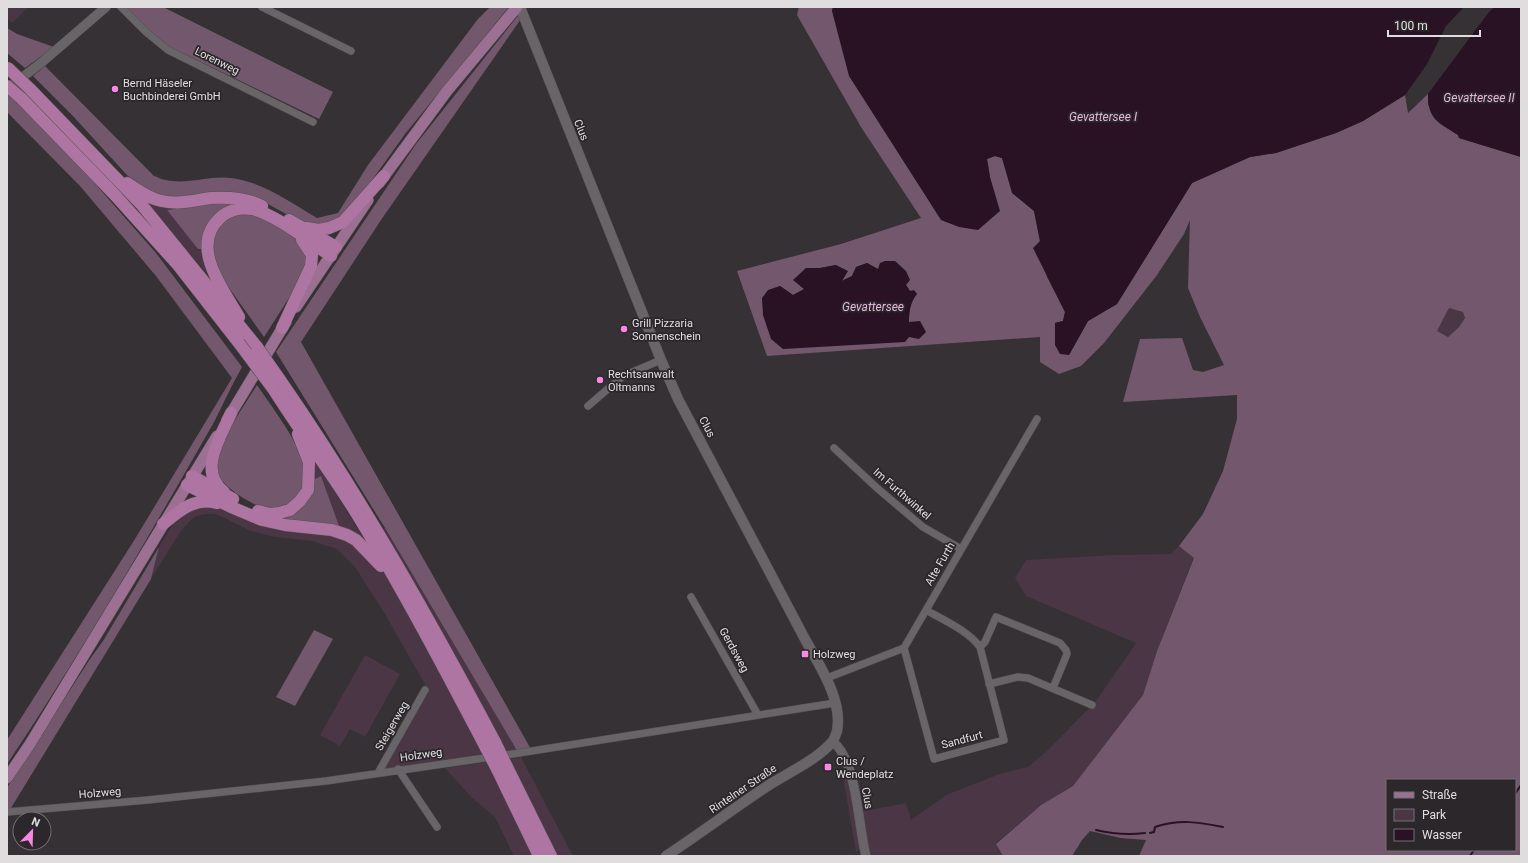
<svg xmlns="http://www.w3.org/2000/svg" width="1528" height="863" font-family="Roboto,sans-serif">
<rect width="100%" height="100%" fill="#353134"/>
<path fill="#4a3645" d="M7 7H28L12 23 7 18Z
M143 199 187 207 167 210 202 249 214 282Z
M1449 308 1463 312 1465 318 1459 327 1448 337 1437 331Z
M310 452 364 539 385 528 519 754 378 773 427 688 382 609 355 567 337 549 312 541 275 537 251 531 216 514H205L196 516 189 522 180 532 151 579 159 547 173 524 183 513 193 507 213 505 263 524 321 477 313 480Z
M1179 546 1194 557 1157 651 1143 695 1073 786 1041 805 996 843 1003 856H868L863 847 856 852 843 777 851 774 859 812 906 803 911 820 946 795 1002 773 1028 767 1047 751 1096 701 1136 643 1026 596 1015 578 1026 560 1114 555 1171 554Z
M365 655 400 674 365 737 350 729 340 746 320 735Z
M521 757 573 856H556L509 759Z
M487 762 533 856H514L495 817 471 797 445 768Z"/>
<path fill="#73586d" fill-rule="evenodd" d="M126 7H163L333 92 319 119 170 47 148 29Z
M490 7 508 8 405 134 350 211 323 227 304 224 268 204 250 196 178 198 165 197 150 192 127 175 72 115 33 76 45 66 154 176C158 177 162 180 166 180 187 185 210 175 231 178 263 182 290 202 317 218L338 213 368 165 478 19Z
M525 7H527L523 16 381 220 301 342 532 751 519 754 385 528 276 352 416 144Z
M799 7H833L832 11 990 177 987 159 995 156 1002 158 1013 193 1034 211 1047 277 1065 312 1063 321 1055 323V328L1069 355 1088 321 1117 304 1192 183 1250 157 1276 153 1336 133 1363 121 1405 95 1408 113 1428 94V105L1444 126 1458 135 1459 138 1521 157V856H1139L1146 840 1121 838 1090 831 1082 840 1072 856H1003L996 844 1041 805 1073 786 1143 695 1157 651 1194 558 1179 546 1203 514 1223 471 1237 419V395L1123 402 1140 339 1182 338 1193 370 1203 372 1224 365 1200 317 1188 288 1190 220 1184 234 1157 275 1104 343 1081 366 1059 374 1040 362V337L767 356 737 271 841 244 921 218 861 127 797 15ZM867 263 906 285 910 291 917 293C910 303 909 311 909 322L762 298 780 286 793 295 805 289 800 286 806 268H820L836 265 841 281 852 276 856 267ZM1449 308 1463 312 1465 318 1459 327 1448 337 1437 331ZM1387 780H1515V850H1387Z
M7 28 17 34 54 47 25 68 7 53Z
M9 95 69 154 156 253 242 367C231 386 223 405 213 424 147 539 81 654 7 764V740L135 539 232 378 156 276 80 186 7 112V96Z
M224 201 237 206 202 249H198L167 210Z
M242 213C261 215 284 227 298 241 302 245 305 251 308 257L305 273 264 337 217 271 211 246 214 232 231 215Z
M257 385C272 407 288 428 299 451 301 456 305 461 306 465 310 488 292 511 268 509 254 507 217 484 215 468 213 450 246 403 257 385Z
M321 476 339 526 272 518 282 516 313 480Z
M159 547 151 579 11 808H7V788L90 659 103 641Z
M314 630 333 639 295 706 276 697Z"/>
<path fill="#281224" d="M833 7H1464L1446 26 1427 64 1405 95 1363 121 1336 133 1276 153 1250 157 1192 183 1117 304 1088 321 1069 355 1060 354 1055 345V323L1063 321 1065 312 1033 248 1040 241 1034 211 1012 193 1002 158 995 156 987 159 990 177 1000 211 978 230 959 227 941 220 849 76 832 11Z
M1495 7H1521V157L1459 138 1458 135C1438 122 1428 120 1428 94L1489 12Z
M885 261H895L906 271 910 280 906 285 910 291 914 290 917 294C910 303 909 311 909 322L920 321 926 332 919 339 909 337 905 342 783 349 771 339 763 315 762 298 768 290 780 286 793 295 804 289 793 280 806 268H820L836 265 848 271 842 281 852 276 856 267 867 263 878 269 880 263Z"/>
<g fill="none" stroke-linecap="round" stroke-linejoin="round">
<path stroke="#281224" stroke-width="2" d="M1515 794 1521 785
M1096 830C1113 834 1128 835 1145 833
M1150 833 1154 832 1155 827C1179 819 1199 822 1223 827
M1470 856 1474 850"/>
<g stroke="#535052" stroke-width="8">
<path id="minor" d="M121 7 146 32 168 50 313 122
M262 7 351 51
M588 406 623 376 661 360
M834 448 877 488 923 527 961 549
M691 597 758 715
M980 647 985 642 996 617 1060 643 1066 650 1067 654 1053 688
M904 648 934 759 1004 740 980 647C967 630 945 621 926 610
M827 678 904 648 1037 419
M989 684 1018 677 1028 678 1092 705
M398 769 437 827
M378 773 425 690
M7 812 148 800 326 781 519 753 835 703"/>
</g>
<g stroke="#535052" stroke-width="10">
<path id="tertiary" d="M7 89 41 63 106 7
M833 742C857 760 858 826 866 856"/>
</g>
<g stroke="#535052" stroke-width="11">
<path id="secondary" d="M520 7 661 360 678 399 806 641C820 666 843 701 837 731 836 734 834 740 832 742 818 759 788 773 769 785 734 808 701 833 666 856"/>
</g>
<g stroke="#535052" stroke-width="12">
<path id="primary" d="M379 183 447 91 517 7
M296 307 368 200
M227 420 286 322
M7 778 30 744 217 436"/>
</g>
<g stroke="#535052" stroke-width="13">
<path id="trunk" d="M30 89 141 204 257 347
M21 98 114 194 178 265 239 343
M127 183C138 190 149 199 162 201 179 205 195 200 211 198 228 197 247 198 262 206
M289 220 336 247
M307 228 319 230 329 228 343 222 384 176
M239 317C223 289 189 246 220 218 228 210 241 207 252 209 275 214 310 242 331 256
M282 328 311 266 312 255 302 240
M280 380C361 497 429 618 496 744
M274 390C301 433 332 473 358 516 404 592 445 670 486 748
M192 476 233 499
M187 485 231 507 262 520 285 525 332 530 347 535 356 540 381 566
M224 492C197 471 221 437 231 413
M258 511 270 514 279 513 290 510 300 501 308 490 309 462 298 434
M163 524C179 511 194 497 217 503
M507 767 551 856
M497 769 539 856"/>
</g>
<use href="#minor" stroke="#686467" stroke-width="7"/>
<use href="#tertiary" stroke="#686467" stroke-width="9"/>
<use href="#secondary" stroke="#686467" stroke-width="10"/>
<use href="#primary" stroke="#9c7093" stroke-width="11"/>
<use href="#trunk" stroke="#ae74a2" stroke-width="12"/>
<g stroke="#535052" stroke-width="13" stroke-linecap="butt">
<path id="trunk-bridge" d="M8 68 30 89
M7 86 21 98
M239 343 274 390
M257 347 280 380
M496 744 507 767
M486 748 497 769"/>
</g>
<use href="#trunk-bridge" stroke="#ae74a2" stroke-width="12"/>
</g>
<g fill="#fb87e5" stroke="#2b272a" stroke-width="1.5">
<circle cx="115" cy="89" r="4"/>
<circle cx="624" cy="329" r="4"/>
<circle cx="600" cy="380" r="4"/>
<rect x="801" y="650" width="8" height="8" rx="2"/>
<rect x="824" y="763" width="8" height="8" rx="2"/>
</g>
<g text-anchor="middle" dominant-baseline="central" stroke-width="3.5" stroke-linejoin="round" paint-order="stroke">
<g font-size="11" fill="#e0dddf" stroke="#2b272a">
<text transform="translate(217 61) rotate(26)">Lorenweg</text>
<text transform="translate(581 130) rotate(68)">Clus</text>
<text transform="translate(707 427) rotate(62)">Clus</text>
<text transform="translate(902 494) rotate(41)">Im Furthwinkel</text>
<text transform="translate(940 564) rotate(-60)">Alte Furth</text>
<text transform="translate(734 650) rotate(61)">Gerdsweg</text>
<text transform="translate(392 726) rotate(-60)">Steigerweg</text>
<text transform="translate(962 740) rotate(-15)">Sandfurt</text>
<text transform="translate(421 755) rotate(-8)">Holzweg</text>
<text transform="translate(743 789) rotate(-34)">Rintelner Straße</text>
<text transform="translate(100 793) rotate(-5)">Holzweg</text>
<text transform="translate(867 798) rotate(80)">Clus</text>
</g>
<g font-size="11" fill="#e0dddf" stroke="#2b272a" text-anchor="start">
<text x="123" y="83">Bernd Häseler<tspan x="123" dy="13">Buchbinderei GmbH</tspan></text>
<text x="632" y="323">Grill Pizzaria<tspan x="632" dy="13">Sonnenschein</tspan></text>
<text x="608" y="374">Rechtsanwalt<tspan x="608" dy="13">Oltmanns</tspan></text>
<text x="813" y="654">Holzweg</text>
<text x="836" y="761">Clus /<tspan x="836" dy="13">Wendeplatz</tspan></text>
</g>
<g font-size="12" font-style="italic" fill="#e7b5db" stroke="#2b272a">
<text x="1479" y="98">Gevattersee II</text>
<text x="1103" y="117">Gevattersee I</text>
<text x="873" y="307">Gevattersee</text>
</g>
</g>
<rect width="1528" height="863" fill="none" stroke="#e0dddf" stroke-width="16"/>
<rect x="1386" y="779" width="130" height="72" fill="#2b272a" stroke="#737072"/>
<rect x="1394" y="792" width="20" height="6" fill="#9c7093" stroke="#737072"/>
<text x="1422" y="799" font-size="12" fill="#e0dddf">Straße</text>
<rect x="1394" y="809" width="20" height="12" fill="#4a3645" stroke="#737072"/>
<text x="1422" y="819" font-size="12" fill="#e0dddf">Park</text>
<rect x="1394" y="829" width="20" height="12" fill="#281224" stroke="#737072"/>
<text x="1422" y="839" font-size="12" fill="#e0dddf">Wasser</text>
<g transform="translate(32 831) rotate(23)"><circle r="19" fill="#2b272a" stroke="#737072"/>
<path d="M0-3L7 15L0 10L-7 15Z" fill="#fb87e5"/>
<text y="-6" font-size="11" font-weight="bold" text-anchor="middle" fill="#e0dddf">N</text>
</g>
<path d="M1388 30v6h92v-6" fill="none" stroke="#e0dddf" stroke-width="2"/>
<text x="1394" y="30" font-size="12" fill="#e0dddf" stroke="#2b272a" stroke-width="3" paint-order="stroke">100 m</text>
</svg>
